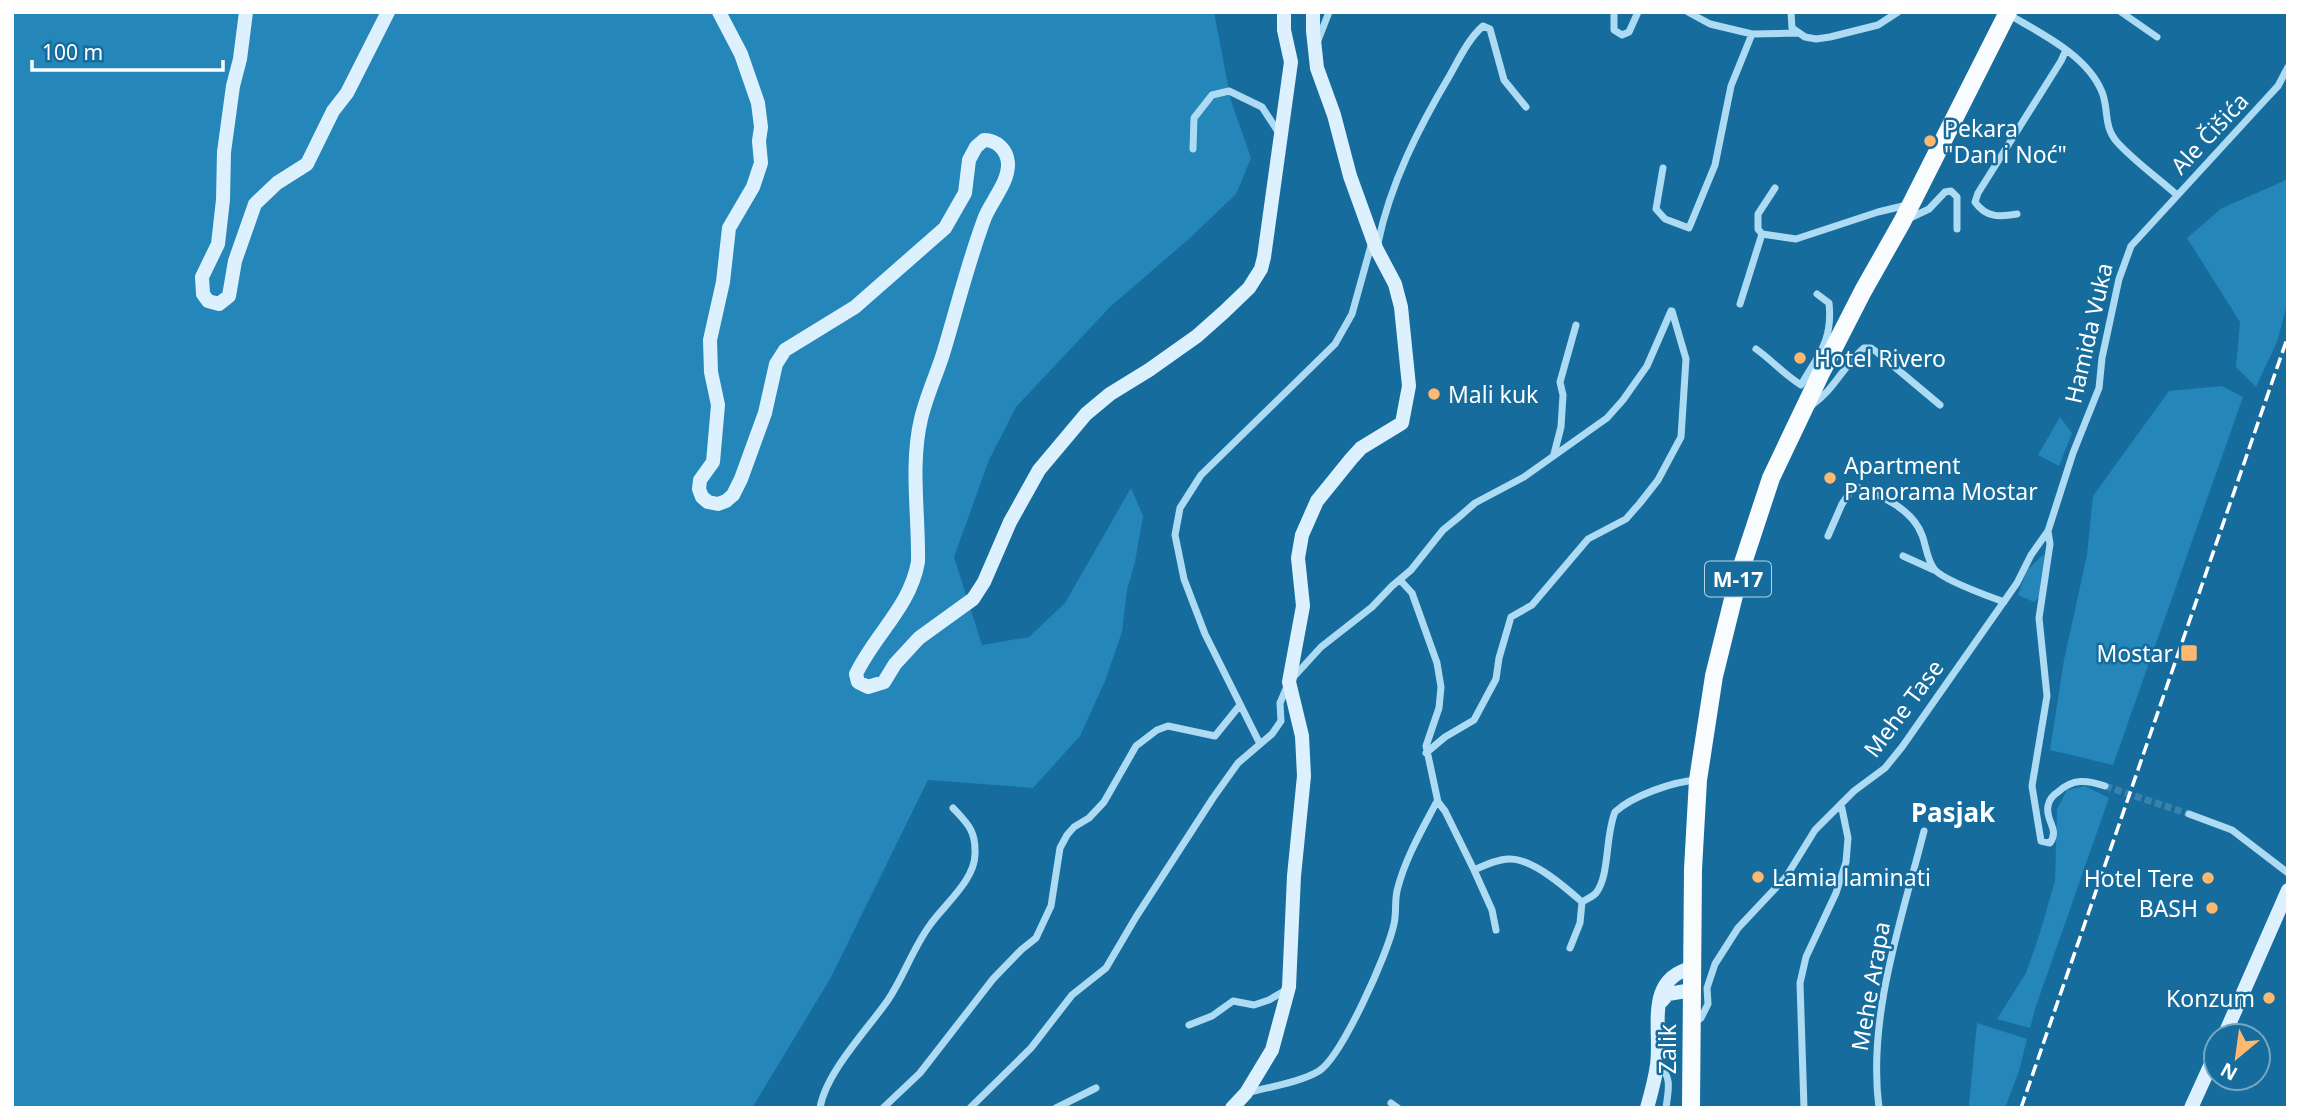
<svg xmlns="http://www.w3.org/2000/svg" width="2300" height="1120" font-family="'Noto Sans',sans-serif">
<rect width="100%" height="100%" fill="#166c9d"/>
<path fill="#2586ba" d="M12 12H1214L1231 101 1251 158 1236 194 1191 237 1110 307 1016 407 989 460 954 557 982 645 1029 637 1065 603 1131 488 1143 516 1135 562 1127 590 1122 632 1105 681 1080 736 1033 788 928 780 830 979 752 1108H12Z
M2288 177V301L2277 342 2256 387 2236 367 2240 322 2187 238 2222 208 2284 181Z
M2222 386 2243 397 2113 765 2050 750 2064 660 2087 555 2093 496 2169 391Z
M2060 417 2072 433 2059 466 2038 455Z
M2044 554C2044 569 2039 582 2040 596L2034 602 2018 595 2027 570Z
M2085 786 2109 798 2036 1006 2030 1028 1997 1019 2026 973 2039 936 2055 881 2057 809 2067 790Z
M1977 1023 2027 1039 2019 1071 2005 1108H1973L1969 1105Z"/>
<g fill="none" stroke-linecap="round" stroke-linejoin="round">
<path stroke="#3982ac" stroke-width="7" stroke-dasharray="7 3.5" stroke-linecap="butt" d="M2105 786 2189 814"/>
<path stroke="#addbf3" stroke-width="7" d="M1614 12V30L1622 35 1629 32 1638 12
M1688 12 1710 24 1752 34
M1791 12 1792 28 1805 37 1816 39 1830 37 1878 25 1898 12
M2121 12 2157 37
M2008 14C2040 33 2087 55 2102 92 2109 109 2103 126 2117 142 2134 161 2158 178 2177 195
M1317 43 1329 12
M1193 149 1194 118 1212 95 1229 91 1262 107 1279 133
M1663 168 1656 209 1665 219 1689 228 1715 165 1731 86 1752 34 1798 33
M2017 214C2000 217 1986 218 1975 202L1978 193 2061 61 2066 50
M1908 219 1929 209 1945 192 1951 191 1957 197V229
M1762 234 1796 239 1878 212 1907 205
M1378 243C1390 184 1419 127 1450 75 1459 59 1469 38 1483 26L1490 29 1504 80 1526 107
M1740 304 1762 234 1758 229V214L1775 188
M1756 349C1773 361 1782 373 1801 385 1819 354 1833 340 1829 303L1817 294
M1812 405C1834 390 1844 365 1864 348H1871L1878 353 1940 405
M1554 454 1561 427 1563 395 1560 382 1576 325
M2048 531 2050 544 2039 618 2047 696 2032 786 2041 841 2050 843C2060 829 2045 821 2048 806 2049 800 2053 795 2058 792 2073 778 2087 780 2105 786
M1828 536 1842 504 1854 486C1880 495 1912 508 1922 535 1926 545 1927 561 1935 570 1945 581 1988 596 2004 602
M1903 556 1934 570
M1400 580 1412 593 1437 663 1441 687 1439 708 1426 746 1438 802
M1260 744 1205 634 1184 579 1175 535 1180 508 1201 475 1335 344 1352 314 1372 242
M1426 753 1445 737 1474 720 1496 679 1499 658 1511 617 1532 605 1588 539 1626 519 1640 503 1658 480 1681 437 1686 359 1672 311
M2189 814 2232 830 2288 873
M1474 870 1492 910 1496 930
M1570 948 1580 923 1582 902C1587 899 1592 897 1596 893 1610 875 1605 836 1615 812 1632 796 1674 781 1698 780
M1693 1024 1701 1018 1708 1004 1707 988 1715 964 1738 928 1786 877 1815 830 1854 791 1885 768 1902 747 2017 583 2031 555 2048 531 2073 453 2099 388 2102 358 2119 279 2131 246 2265 100 2278 86 2288 67
M1189 1025 1212 1016 1233 1001 1254 1005 1269 1000 1286 990
M1658 1065C1673 1076 1668 1091 1666 1108
M1247 1093C1268 1087 1301 1082 1319 1071 1342 1056 1388 953 1394 924 1397 911 1394 899 1398 887 1406 857 1422 830 1436 803L1438 802 1445 811 1474 870C1485 865 1500 858 1511 859 1534 860 1565 887 1582 902
M1391 1103 1398 1108
M820 1108C826 1072 868 1029 888 1000 904 976 913 948 930 925 944 905 975 880 975 854 976 831 968 824 953 808
M883 1108 920 1073 993 979 1021 950 1036 938 1051 906 1060 848 1067 835 1074 827 1089 818 1104 802 1136 746 1157 730 1168 726 1215 736 1240 705
M970 1108 1031 1048 1072 995 1106 968 1136 917 1213 798 1238 763 1272 734 1281 721 1280 703 1289 682 1321 647 1372 607 1392 586 1411 570 1443 530 1459 517 1475 503 1524 477 1607 418 1623 400 1647 366 1671 311
M1056 1108 1096 1088
M1804 1108 1800 983 1806 957 1836 893 1846 862 1848 838 1841 804
M1879 1108C1867 1016 1902 919 1924 831"/>
<path stroke="#dcf1fd" stroke-width="14" d="M246 12 240 59 233 86 224 152 223 200 218 244 202 277 203 294 208 301 219 304 229 296 235 261 255 204 277 183 307 164 333 111 347 93 388 12
M719 12 741 54 758 103 761 127 759 141 761 163 753 187 729 228 723 282 710 340 711 372 718 405 713 462 700 480 699 489 702 497 708 502 718 504 726 501 733 495 741 479 765 413 776 364 785 350 855 307 945 228 965 193 969 160 976 147 984 140C997 140 1007 150 1008 163 1009 182 992 200 985 217 968 262 957 308 943 354 936 376 926 397 921 419 910 465 919 516 918 562 910 607 875 634 856 674L858 682 868 687 884 682 895 664 919 638 973 599 984 582 1010 522 1039 470 1086 414 1110 394 1149 370 1197 336 1224 312 1249 288 1261 269 1264 257 1291 62 1284 30V12
M1659 1004 1668 994 1692 990
M2224 1036 2288 890
M1232 1108 1246 1093 1272 1050 1289 987 1294 876 1304 776 1302 736 1289 682 1303 606 1298 558 1302 535 1317 501 1351 459 1361 448 1402 423 1409 386 1401 307 1395 284 1376 248 1350 176 1334 115 1317 68 1313 31V12
M1647 1108C1651 1094 1655 1079 1657 1065 1662 1029 1644 979 1692 968
M2191 1108 2216 1053"/>
<path stroke="#f9fcff" stroke-width="18" d="M1691 1108 1693 869 1698 780 1714 676 1739 575 1771 478 1821 373 1863 291 1902 222 2008 12"/>
<path stroke="#fff" stroke-width="3.5" stroke-dasharray="12 5" stroke-linecap="butt" d="M2021 1108 2288 336"/>
</g>
<g fill="#ffb86f" stroke="#166c9d" stroke-width="2.5">
<circle cx="1930" cy="141" r="7"/>
<circle cx="1800" cy="358" r="7"/>
<circle cx="1434" cy="394" r="7"/>
<circle cx="1830" cy="478" r="7"/>
<rect x="2180" y="644" width="18" height="18" rx="3.5"/>
<circle cx="1758" cy="877" r="7"/>
<circle cx="2208" cy="878" r="7"/>
<circle cx="2212" cy="908" r="7"/>
<circle cx="2269" cy="998" r="7"/>
</g>
<g text-anchor="middle" dominant-baseline="central" stroke-width="5" stroke-linejoin="round" paint-order="stroke">
<rect fill="#166c9d" stroke="#b9d3e2" stroke-width="2" x="1705" y="561.5" width="66" height="35" rx="5"/>
<g font-size="21" font-weight="bold" fill="#fff">
<text x="1738" y="579">M-17</text>
</g>
<g font-size="23" fill="#fff" stroke="#166c9d" text-anchor="start">
<text x="1944" y="128">Pekara<tspan x="1944" dy="26">"Dan i Noć"</tspan></text>
<text x="1814" y="358">Hotel Rivero</text>
<text x="1448" y="394">Mali kuk</text>
<text x="1844" y="465">Apartment<tspan x="1844" dy="26">Panorama Mostar</tspan></text>
<text x="2173" y="653" text-anchor="end">Mostar</text>
<text x="1772" y="877">Lamia laminati</text>
<text x="2194" y="878" text-anchor="end">Hotel Tere</text>
<text x="2198" y="908" text-anchor="end">BASH</text>
<text x="2255" y="998" text-anchor="end">Konzum</text>
</g>
<g font-size="23" fill="#fff" stroke="#166c9d">
<text transform="translate(2209 133) rotate(-47)">Ale Čišića</text>
<text transform="translate(2088 333) rotate(-77)">Hamida Vuka</text>
<text transform="translate(1903 708) rotate(-53)">Mehe Tase</text>
<text transform="translate(1870 986) rotate(-80)">Mehe Arapa</text>
<text transform="translate(1667 1049) rotate(-90)">Zalik</text>
</g>
<g font-size="26" font-weight="bold" fill="#fff" stroke="#166c9d">
<text x="1953" y="812">Pasjak</text>
</g>
</g>
<rect width="2300" height="1120" fill="none" stroke="#ffffff" stroke-width="28"/>
<g transform="translate(2237 1057) rotate(209)"><circle r="33" fill="#166c9d" stroke="#73a7c4" stroke-width="2"/>
<path d="M0-5L12 26L0 18L-12 26Z" fill="#ffb86f"/>
<text y="-10" font-size="19" font-weight="bold" text-anchor="middle" fill="#ffffff">N</text>
</g>
<path d="M32 60v10h191v-10" fill="none" stroke="#ffffff" stroke-width="3.5"/>
<text x="42" y="60" font-size="21" fill="#ffffff" stroke="#166c9d" stroke-width="5" paint-order="stroke">100 m</text>
</svg>
